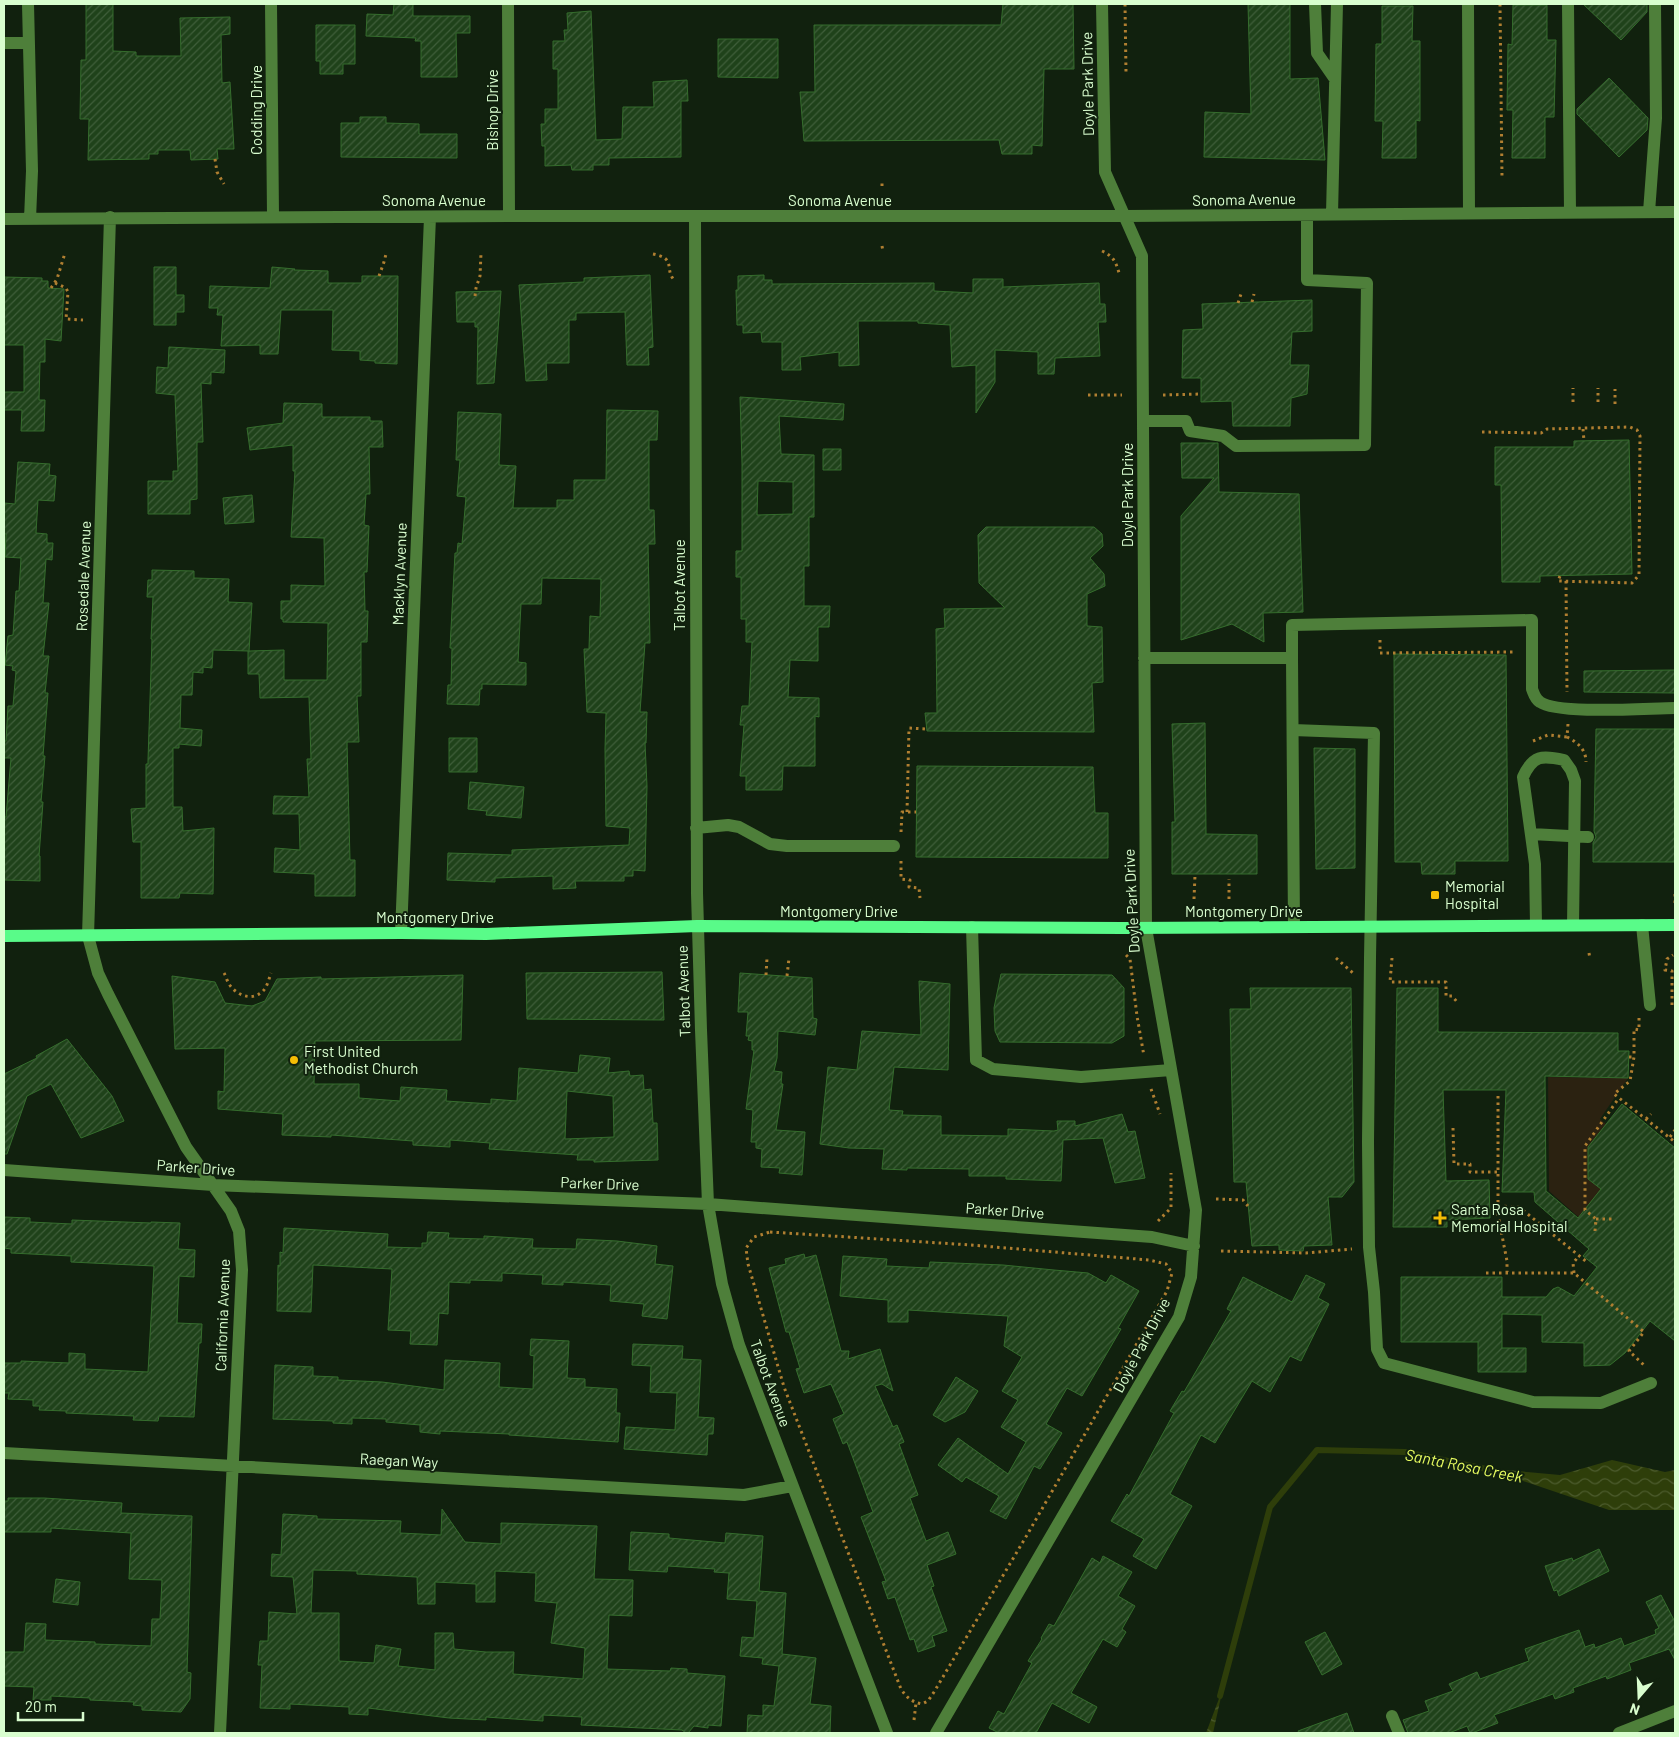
<svg xmlns="http://www.w3.org/2000/svg" width="1679" height="1737" font-family="Barlow,sans-serif">
<defs>
<pattern id="water-waves" width="16" height="10" patternUnits="userSpaceOnUse" patternTransform="scale(1.25)"><rect width="16" height="10" fill="#2e3e0a"/><path d="M0 5q4-4 8 0t8 0" fill="none" stroke="#4c5b2d"/></pattern>
<pattern id="building-hatch" width="6" height="6" patternUnits="userSpaceOnUse" patternTransform="scale(1.25)"><rect width="6" height="6" fill="#1f421a"/><path d="M-1 1l2-2M0 6l6-6M5 7l2-2" fill="none" stroke="#3f5e3a"/></pattern>
</defs>
<rect width="100%" height="100%" fill="#11210e"/>
<path fill="#2b2211" d="M1548 1077 1628 1078 1600 1119 1606 1124 1588 1147V1179L1601 1189 1600 1236 1549 1191Z"/>
<path fill="url(#water-waves)" d="M1612 1460 1665 1472 1675 1470V1510H1609L1485 1468 1560 1475Z
M1223 1688 1213 1733H1206Z"/>
<g fill="none" stroke-linecap="round" stroke-linejoin="round">
<path stroke="#2e3e0a" stroke-width="6" d="M1220 1696 1270 1507 1317 1450 1405 1452 1491 1470"/>
</g>
<path fill="url(#building-hatch)" stroke="#356d2d" fill-rule="evenodd" d="M86 4H113V51L136 52V56H181L180 18 230 17V34L221 35 222 83 230 82 234 149H217L218 159 191 160 190 150H158V154H149V159L88 160 89 119H80L81 60H86Z
M394 4H413V16H470V33H456L457 77H421V41H415L416 38 366 36 367 14 393 15Z
M1003 4H1073L1074 69H1044L1042 146 1032 145V154H1002L999 140 804 141 800 92H815L814 25H1001Z
M1248 4H1290V79L1318 78 1325 160 1204 157 1205 112 1251 114Z
M1583 4H1647V12L1621 40Z
M1513 5H1547V40H1556L1554 117H1545V158H1512L1513 110H1507L1508 44 1512 45Z
M1382 6H1413L1412 41H1420V121L1416 120V158H1382L1383 121H1375L1376 44H1382Z
M591 11 596 140 622 139 623 107H654L653 82 687 80 688 101H681V157L609 158V165H593V170H572L571 165 545 166V146H542L541 124H545V109H558V69H553V41H565L564 30H568L567 13Z
M316 25H355V64H343V74H320V61H316Z
M718 39H778V78L718 77Z
M1609 78 1648 118 1647 130 1619 157 1577 114V109Z
M360 117H386V123L419 124V134H457V158L341 157V123H360Z
M154 267H176V295H184V312H176V325H154Z
M272 267 295 269 294 270 328 271V283H362V276H398L397 364 375 363V361L360 360V351L332 350 333 310H281L278 354H260V345L221 346 223 315H217L218 308H209L210 286 270 288Z
M650 275 653 347 648 348 649 365H627L625 312 576 313V320H569V363H546L547 380 526 381 519 285 584 282V278Z
M764 275V280H772V284L934 283V291L973 293V279H1003V287L1099 283 1100 304H1105L1106 322H1098L1100 356 1055 358 1054 374H1038V352L995 350V382L976 413V365L952 367 950 325 918 323V321H858L859 365 839 366V352L800 357 801 370H782V342H762L761 332 743 333V325H737L736 290H738V276Z
M4 277 42 278V281H48V288L64 289 61 341 45 339V362H40L39 400H45L44 431H21L22 410H4V392H24V345H4Z
M501 291 494 383 477 384 478 327H475V322H457L456 292Z
M1312 300V331L1292 332 1290 365H1309L1307 394 1291 398 1290 426H1233L1232 401 1201 402V378H1182L1183 330 1203 329 1202 304Z
M169 347 225 350 224 373 211 372V384L201 383 203 442H197V499L190 500V514H148V481H173V471H178L175 395 156 393 157 367 168 368Z
M740 397 844 404 843 420 779 416 781 454 814 455V517H809V566H804V606H830L829 627H818V661L790 660 788 697 819 698V717L815 716V766H783L782 790H746V776H740L744 725H740L742 706H749L752 642H746V619H741V577H736V551H742V463ZM758 481 793 482V514L757 515Z
M284 403 322 404V417H370V421H382L383 447H369L370 494H366L364 525 369 526 367 572H364L365 611H368L367 642H361V696H357L359 742H347L350 860H355V896H315V874L274 872 275 848 300 850 299 814H273L274 796 309 797 307 759H311L309 697 260 698 259 674H248V651L213 650 212 668 203 667V673L193 672 192 695H181L180 728 202 730 201 746 179 744V748H173V807H182L183 831 214 828 213 894 180 893 179 898H141V842H133L131 809 146 808V764H148V760L152 639H151L153 597H147L148 580H152V570L194 571V578L229 579 228 602 252 603 249 651 284 650V680H327L328 623 283 622V619H281V601H291V585L325 586 324 538 291 537 295 471H293V445L250 450 247 428 283 423Z
M607 410 658 411 657 440H649V510H654L655 544H648L650 643H645L640 712H647L646 743H645L647 786 645 871 633 870V876H624V881H575L576 888 553 889V876L495 878V882L447 880 448 853 512 855V850L629 845 630 828 606 826 605 749 606 713 587 712 584 649H589L590 616 600 617 601 579 542 578 541 604H521L518 662 526 663V685L482 684V689H480L479 705 447 704 448 685H451L452 648H450L455 553H457L458 543 462 544 466 497 457 496 460 460H456L458 412 501 414 499 465 516 466 513 508H557V500H574V480H606Z
M1629 440 1632 574 1540 576V582H1502L1501 485H1495V447H1574V441Z
M1181 443H1218L1219 492 1299 494 1303 612 1263 613 1264 642 1232 624 1181 640V516L1214 478H1182Z
M823 449H841V470H823Z
M18 462 50 464 49 475 56 476 54 501 38 500 36 533 47 534V543H53L52 560 46 559 43 603H49L43 656H49L45 693H48L43 756H45L41 802H43L39 856H40V881L4 880V817H6L11 758H4V741H6L8 706H13L16 671 12 670 13 666 5 665 8 636 13 635 16 591H19L21 558 5 557 6 534H4V503L15 504Z
M252 495 254 522 225 524 223 498Z
M986 527H1094L1102 534 1103 546 1090 558 1104 574 1105 586 1087 594V626L1102 627 1103 682 1092 683 1094 732 927 731 925 713H937L936 629 945 628 944 609 1005 608 979 583 978 535Z
M1394 654 1506 655 1508 861H1455V874H1422L1421 862H1395Z
M1675 670V693L1584 692V671Z
M1205 723 1206 834 1257 835V874H1172V822H1175L1172 724Z
M1596 729H1675V862H1593V843L1596 837 1594 831Z
M449 738H477V772H449Z
M1314 748 1355 749V868L1316 869Z
M917 766 1093 767 1095 813H1108V858L916 857Z
M470 782 524 787 521 818 486 815 487 811 468 809Z
M662 972 664 1020 527 1019 526 973Z
M740 973 812 978 813 1018 817 1019 815 1035 778 1031 777 1058 774 1071 782 1072 781 1084H783L776 1130 805 1132 802 1175 779 1173 780 1168 761 1167 762 1149 756 1148V1142H751L753 1110 746 1109 754 1050H752V1041L748 1040 749 1036H746L748 1012H738Z
M1001 974 1112 975 1124 988V1036L1112 1043 1000 1042 995 1031 994 1008Z
M463 975 461 1040 315 1041 314 1084H359V1098L400 1101 401 1087 447 1090 446 1101 491 1104V1099L517 1101 519 1068 578 1073 580 1055 610 1058 608 1073 629 1071 630 1076 643 1075 644 1090 651 1089 653 1123H657L658 1160 594 1162V1160H577L578 1155 489 1149 490 1143 450 1140V1147L413 1145V1141L331 1135V1137L282 1135 283 1114 218 1109V1091L224 1092 225 1048 175 1049 172 976 215 982 225 1003 252 1006 265 1001 277 979 321 977V979ZM567 1091 613 1096 614 1137 565 1139Z
M919 981 950 984 948 1070 894 1067 889 1110 903 1111 902 1115 941 1116V1135L1008 1136V1129L1054 1131 1058 1130 1057 1121H1075V1126L1122 1114 1128 1132 1135 1131 1145 1178 1115 1183 1103 1138 1063 1140 1061 1181 1006 1179V1176H969V1169L907 1168V1170L882 1169 884 1149 849 1148 820 1144 828 1067 857 1070 862 1031 921 1035Z
M1250 988H1351L1354 1182 1342 1197H1328L1332 1245 1304 1246 1303 1251 1279 1250V1245L1252 1246 1246 1182H1234L1230 1009H1251Z
M1397 988H1438V1032L1618 1033V1051H1629L1628 1078 1545 1076 1546 1191 1578 1218 1601 1189 1588 1179V1147L1622 1104 1675 1148V1341L1650 1321 1625 1353 1610 1365 1584 1366V1343L1542 1342V1315L1502 1314V1348H1526V1372H1478V1342H1401V1277H1502V1297H1546L1553 1289 1558 1287 1574 1296 1597 1267 1583 1256 1589 1249 1535 1202 1534 1192H1502L1506 1090H1443L1446 1181 1489 1180 1490 1218 1447 1220V1227H1393Z
M67 1039 112 1096 124 1121 81 1138 51 1084 27 1096 7 1154H4V1074L37 1058 36 1056Z
M4 1217 30 1218V1222L72 1224V1220L151 1223V1222L180 1223 178 1249 195 1250 194 1277 179 1276 177 1323 202 1324 201 1343H199L194 1417 159 1416 158 1421 133 1420 134 1416 66 1413V1411L39 1410 40 1406H33V1400L8 1399 9 1393H4V1363H21V1361L69 1363V1353L85 1354V1369L148 1372 154 1266 71 1262V1256L11 1253V1249L4 1248Z
M284 1228 388 1234 387 1247 422 1248V1243H427L428 1232 449 1233 448 1238 484 1239V1236L533 1239 532 1248 576 1249 577 1239 617 1241 657 1246 655 1264 673 1266 667 1319 642 1316 644 1304 610 1301 611 1285 563 1282V1285L542 1284 543 1275 502 1273V1281L470 1280V1283L449 1282 448 1314 439 1313 437 1345 410 1344 411 1331 388 1330 392 1269 313 1265 311 1312 277 1311 278 1265 280 1266V1252L283 1253Z
M804 1254 805 1258 816 1255 841 1351H849L848 1359 880 1349 893 1391 882 1384 875 1386 893 1427 897 1425 904 1442 899 1444 918 1495 910 1498 926 1541 948 1532 956 1554 927 1565 934 1586 931 1587 947 1631 932 1636 935 1646 918 1652 914 1639 910 1640 895 1597 888 1599 882 1582 886 1581 861 1517 873 1512 847 1442 843 1444 833 1419 844 1414 831 1384 804 1393 796 1369 800 1368 789 1332H786L769 1268 786 1264 785 1259Z
M843 1256 887 1259 886 1266 929 1268 930 1262 1003 1265 1054 1270 1088 1273 1106 1283 1111 1275 1139 1291 1118 1328 1121 1329 1082 1396 1067 1388 1046 1424 1062 1433 1040 1469 1034 1466 1006 1519 990 1511 999 1496 966 1477 962 1482 938 1465 958 1438 1008 1474 1026 1442 1001 1427 1018 1400 1002 1391 1022 1357 1004 1346 1008 1316 908 1310V1322H888V1300L840 1296Z
M1306 1275 1325 1284 1318 1298 1329 1304 1301 1361 1290 1356 1270 1392 1252 1381 1215 1443 1201 1435 1170 1494 1192 1506 1156 1569 1133 1556 1144 1539 1111 1521 1127 1494 1129 1496 1174 1413 1170 1411 1182 1391 1184 1392 1231 1311 1227 1309 1243 1277 1292 1302Z
M531 1339 569 1341 567 1378 585 1379V1387L617 1389 616 1413H620L618 1442 509 1435V1434L440 1431V1434L420 1432V1425L386 1422V1419L352 1418V1424L333 1423V1421L273 1419 275 1365 313 1367V1376L338 1377V1380L382 1382 444 1390 445 1360 500 1363 499 1387 533 1389 534 1356 530 1355Z
M633 1344 683 1346 682 1359 701 1360 698 1417 714 1418 713 1434H708L707 1455 624 1449 626 1427 675 1430 677 1393 650 1392 651 1366 632 1365Z
M956 1377 978 1391 965 1412 945 1422 933 1415Z
M8 1498H44L122 1503 121 1513 192 1516 187 1672 191 1673 190 1699 181 1712 142 1710V1706L133 1705 134 1702 90 1700V1698L51 1696V1700H33L34 1687 4 1686V1652H24L26 1623 46 1624 45 1640 95 1642V1644L151 1646 152 1619H160L162 1580 129 1579 131 1533 51 1528V1532H4V1501H8Z
M442 1509 465 1542 501 1544V1523L597 1526 594 1579 633 1580 632 1616 609 1615 607 1669 670 1671 671 1668 687 1669V1673L725 1676 721 1726 708 1725V1728L694 1726 688 1733H686L682 1730 581 1725 582 1717 543 1715V1721L486 1717V1720L449 1718 368 1708V1715L349 1714V1707L290 1704V1709L260 1708 262 1665H258L260 1641H268L269 1612 297 1614 293 1577 271 1576 272 1554 281 1555 283 1514 317 1516V1519L401 1521 400 1533 441 1535ZM313 1570 357 1571V1574L417 1577 418 1604H435V1582L476 1584V1602H495V1571L536 1573 535 1601 557 1603 551 1643 585 1648 583 1679 513 1674 514 1652H486L454 1649 453 1633H435V1670L398 1666 401 1649 376 1645 374 1663 339 1661V1613H311Z
M631 1532 669 1534V1538L725 1543 726 1533 763 1536 759 1591 786 1593 782 1654 816 1658 810 1704 831 1706 830 1733H747L748 1715 763 1716V1705L774 1706 779 1666 762 1664 763 1658 740 1656 742 1637 754 1638 757 1601 727 1599 729 1573 714 1572 715 1569 668 1566 667 1572 629 1570Z
M1599 1549 1609 1571 1559 1596 1557 1590 1554 1591 1545 1566 1572 1558 1573 1561Z
M1103 1556 1132 1572 1118 1596 1135 1606 1122 1629 1126 1632 1117 1647 1103 1639 1071 1693 1097 1707 1089 1723 1052 1703 1036 1733H999L989 1728 998 1711 1004 1714 1032 1663 1028 1661 1042 1639 1041 1638 1049 1624 1054 1626 1092 1558 1100 1563Z
M56 1579 80 1582 78 1605 53 1602Z
M1661 1595 1675 1622V1660L1669 1649 1629 1663 1631 1670 1607 1679 1606 1676 1573 1688 1574 1692 1555 1699 1553 1694 1494 1715 1498 1723 1472 1733H1470L1467 1726 1449 1733H1408L1403 1720 1429 1711 1425 1701 1453 1691 1449 1684 1477 1672 1480 1679 1529 1661 1525 1649 1579 1630 1585 1647 1594 1644 1595 1648 1621 1638 1624 1646 1656 1634 1655 1630 1659 1628 1646 1602Z
M1325 1632 1342 1664 1322 1675 1305 1642Z
M1347 1713 1354 1733H1299L1298 1731Z"/>
<g fill="none" stroke-linecap="round" stroke-linejoin="round">
<path stroke="#b07f31" stroke-width="3" stroke-dasharray="2.5 4" stroke-linecap="butt" d="M1125 4 1126 73
M1500 4 1502 177
M215 159 217 172 224 184
M882 186V180
M882 246 883 251
M1102 251C1115 257 1116 263 1120 276
M653 254C677 259 664 268 674 280
M379 276 384 262 386 254
M55 283 66 288 68 292 66 319 83 320
M51 288 57 279 65 253
M475 296 476 288 480 276 481 253
M1252 302 1254 294
M1238 303 1241 294
M1088 395H1122
M1163 395 1201 394
M1573 402V388
M1598 402V388
M1615 404V389
M1583 429 1584 441
M1482 432 1541 433 1547 429 1630 427 1637 430 1640 436 1639 575 1632 583 1558 581 1560 576
M1566 581 1567 692
M1380 640V653L1516 652
M1568 724 1567 737C1577 742 1586 749 1586 762
M1533 741 1548 735 1567 737
M907 812 909 728 926 729
M901 832 902 812H916
M901 861V879L910 880 909 887 919 888 920 898
M1194 899 1195 875
M1229 899V879
M1675 903V893
M1589 953 1590 959
M1126 955 1130 959 1137 1016 1144 1056
M1336 958 1353 973
M1392 958 1390 982H1446V996H1452L1458 1003
M224 973C226 976 227 981 229 984 236 995 252 1002 263 991 267 987 269 979 271 973
M766 975 767 958
M787 976 789 958
M1672 1005V971L1665 970 1667 959 1673 955
M1639 1018V1030L1634 1029V1057L1630 1081 1614 1094 1675 1142
M1629 1057H1634
M1151 1089 1160 1114
M1498 1096V1215L1507 1261V1272
M1646 1119 1651 1114
M1453 1128 1454 1164H1470V1172H1498
M1670 1137 1675 1130
M1216 1199 1243 1200 1248 1206
M1498 1206 1519 1207 1588 1263
M1596 1219H1613
M1158 1221 1171 1208V1173
M1595 1231 1596 1219 1585 1210V1146L1619 1098
M770 1232 971 1245 1149 1260 1166 1264 1172 1273 1167 1291 1027 1535 934 1692 928 1701 922 1704C912 1702 907 1698 901 1689L784 1387 748 1264 746 1248 754 1237Z
M1221 1251 1306 1253 1352 1249
M1486 1273H1574L1644 1332 1629 1351 1646 1367
M1574 1273 1573 1263 1579 1256
M914 1720 916 1703"/>
<path stroke="#4e7f3a" stroke-width="12" d="M28 4 32 171 30 219
M271 4 273 216
M508 4 509 216
M1315 4 1317 53 1335 79
M1468 4 1469 213
M1568 4 1570 212
M4 43H29
M1649 212 1656 118 1655 4
M1332 214 1337 4
M695 216 697 893 701 1030 708 1204 722 1284 739 1345 887 1733
M110 217 88 936 98 973 108 994 186 1147 231 1211 239 1231 242 1270 220 1733
M4 219 509 216H1125L1675 212
M1143 421H1186L1190 431 1223 436 1236 446 1365 445 1367 283 1307 280V215
M1144 658H1292L1294 927
M1292 658V625L1532 620V689C1534 694 1535 699 1540 702 1558 715 1649 708 1675 708
M1293 730 1374 733 1370 958 1368 1142 1369 1247 1374 1292 1377 1349 1384 1363 1533 1402 1601 1403 1651 1383
M696 828 728 825 739 827 770 844 787 846H894
M1531 834 1588 837
M1536 925 1535 864 1523 777C1533 755 1542 755 1564 760L1571 770 1575 781 1573 925
M1642 925 1650 1005
M972 927 976 1060 993 1069 1081 1077 1171 1070
M401 933 430 217
M4 1170 213 1185 708 1204 1152 1237 1194 1246
M4 1453 744 1495 792 1486
M1392 1716 1399 1733
M936 1733 1179 1317 1191 1277 1196 1210 1146 928 1142 256 1105 172 1102 4
M1619 1733 1675 1711"/>
<path stroke="#59fb89" stroke-width="12" d="M4 936 401 933 486 934 697 926 1123 928 1675 925"/>
</g>
<g fill="#f4bd05" stroke="#11210e" stroke-width="2">
<rect x="1430" y="890" width="10" height="10" rx="2.5"/>
<circle cx="294" cy="1060" r="5"/>
<path d="M1437.5 1210.5h5v5h5v5h-5v5h-5v-5h-5v-5h5z"/>
</g>
<g text-anchor="middle" dominant-baseline="central" stroke-width="4" stroke-linejoin="round" paint-order="stroke">
<g font-size="15" fill="#d9fecf" stroke="#11210e">
<text transform="translate(1087 84) rotate(-91)">Doyle Park Drive</text>
<text transform="translate(256 110) rotate(-90)">Codding Drive</text>
<text transform="translate(492 110) rotate(-90)">Bishop Drive</text>
<text transform="translate(1244 199) rotate(-1)">Sonoma Avenue</text>
<text x="434" y="200">Sonoma Avenue</text>
<text x="840" y="200">Sonoma Avenue</text>
<text transform="translate(1127 495) rotate(-90)">Doyle Park Drive</text>
<text transform="translate(399 574) rotate(-88)">Macklyn Avenue</text>
<text transform="translate(83 576) rotate(-88)">Rosedale Avenue</text>
<text transform="translate(679 585) rotate(-90)">Talbot Avenue</text>
<text transform="translate(1131 901) rotate(-93)">Doyle Park Drive</text>
<text x="839" y="911">Montgomery Drive</text>
<text x="1244" y="911">Montgomery Drive</text>
<text x="435" y="917">Montgomery Drive</text>
<text transform="translate(683 991) rotate(-92)">Talbot Avenue</text>
<text transform="translate(196 1167) rotate(4)">Parker Drive</text>
<text transform="translate(600 1183) rotate(2)">Parker Drive</text>
<text transform="translate(1005 1210) rotate(4)">Parker Drive</text>
<text transform="translate(222 1315) rotate(-88)">California Avenue</text>
<text transform="translate(1141 1345) rotate(-62)">Doyle Park Drive</text>
<text transform="translate(771 1383) rotate(70)">Talbot Avenue</text>
<text transform="translate(399 1460) rotate(3)">Raegan Way</text>
</g>
<g font-size="15" fill="#d9fecf" stroke="#11210e" text-anchor="start">
<text x="1445" y="886">Memorial<tspan x="1445" dy="17">Hospital</tspan></text>
<text x="304" y="1051">First United<tspan x="304" dy="17">Methodist Church</tspan></text>
<text x="1451" y="1209">Santa Rosa<tspan x="1451" dy="17">Memorial Hospital</tspan></text>
</g>
<g font-size="16" font-style="italic" fill="#e7fc60" stroke="#11210e">
<text transform="translate(1464 1465) rotate(11)">Santa Rosa Creek</text>
</g>
</g>
<rect width="1679" height="1737" fill="none" stroke="#d9fecf" stroke-width="10"/>
<g transform="translate(1639 1697) rotate(199)" stroke="#11210e" stroke-width="4" paint-order="stroke">
<path d="M0-4L9 19L0 12L-9 19Z" fill="#d9fecf"/>
<text y="-8" font-size="14" font-weight="bold" text-anchor="middle" fill="#d9fecf">N</text>
</g>
<path d="M18 1712v8h65v-8" fill="none" stroke="#d9fecf" stroke-width="2.5"/>
<text x="25" y="1712" font-size="15" fill="#d9fecf" stroke="#11210e" stroke-width="4" paint-order="stroke">20 m</text>
</svg>
